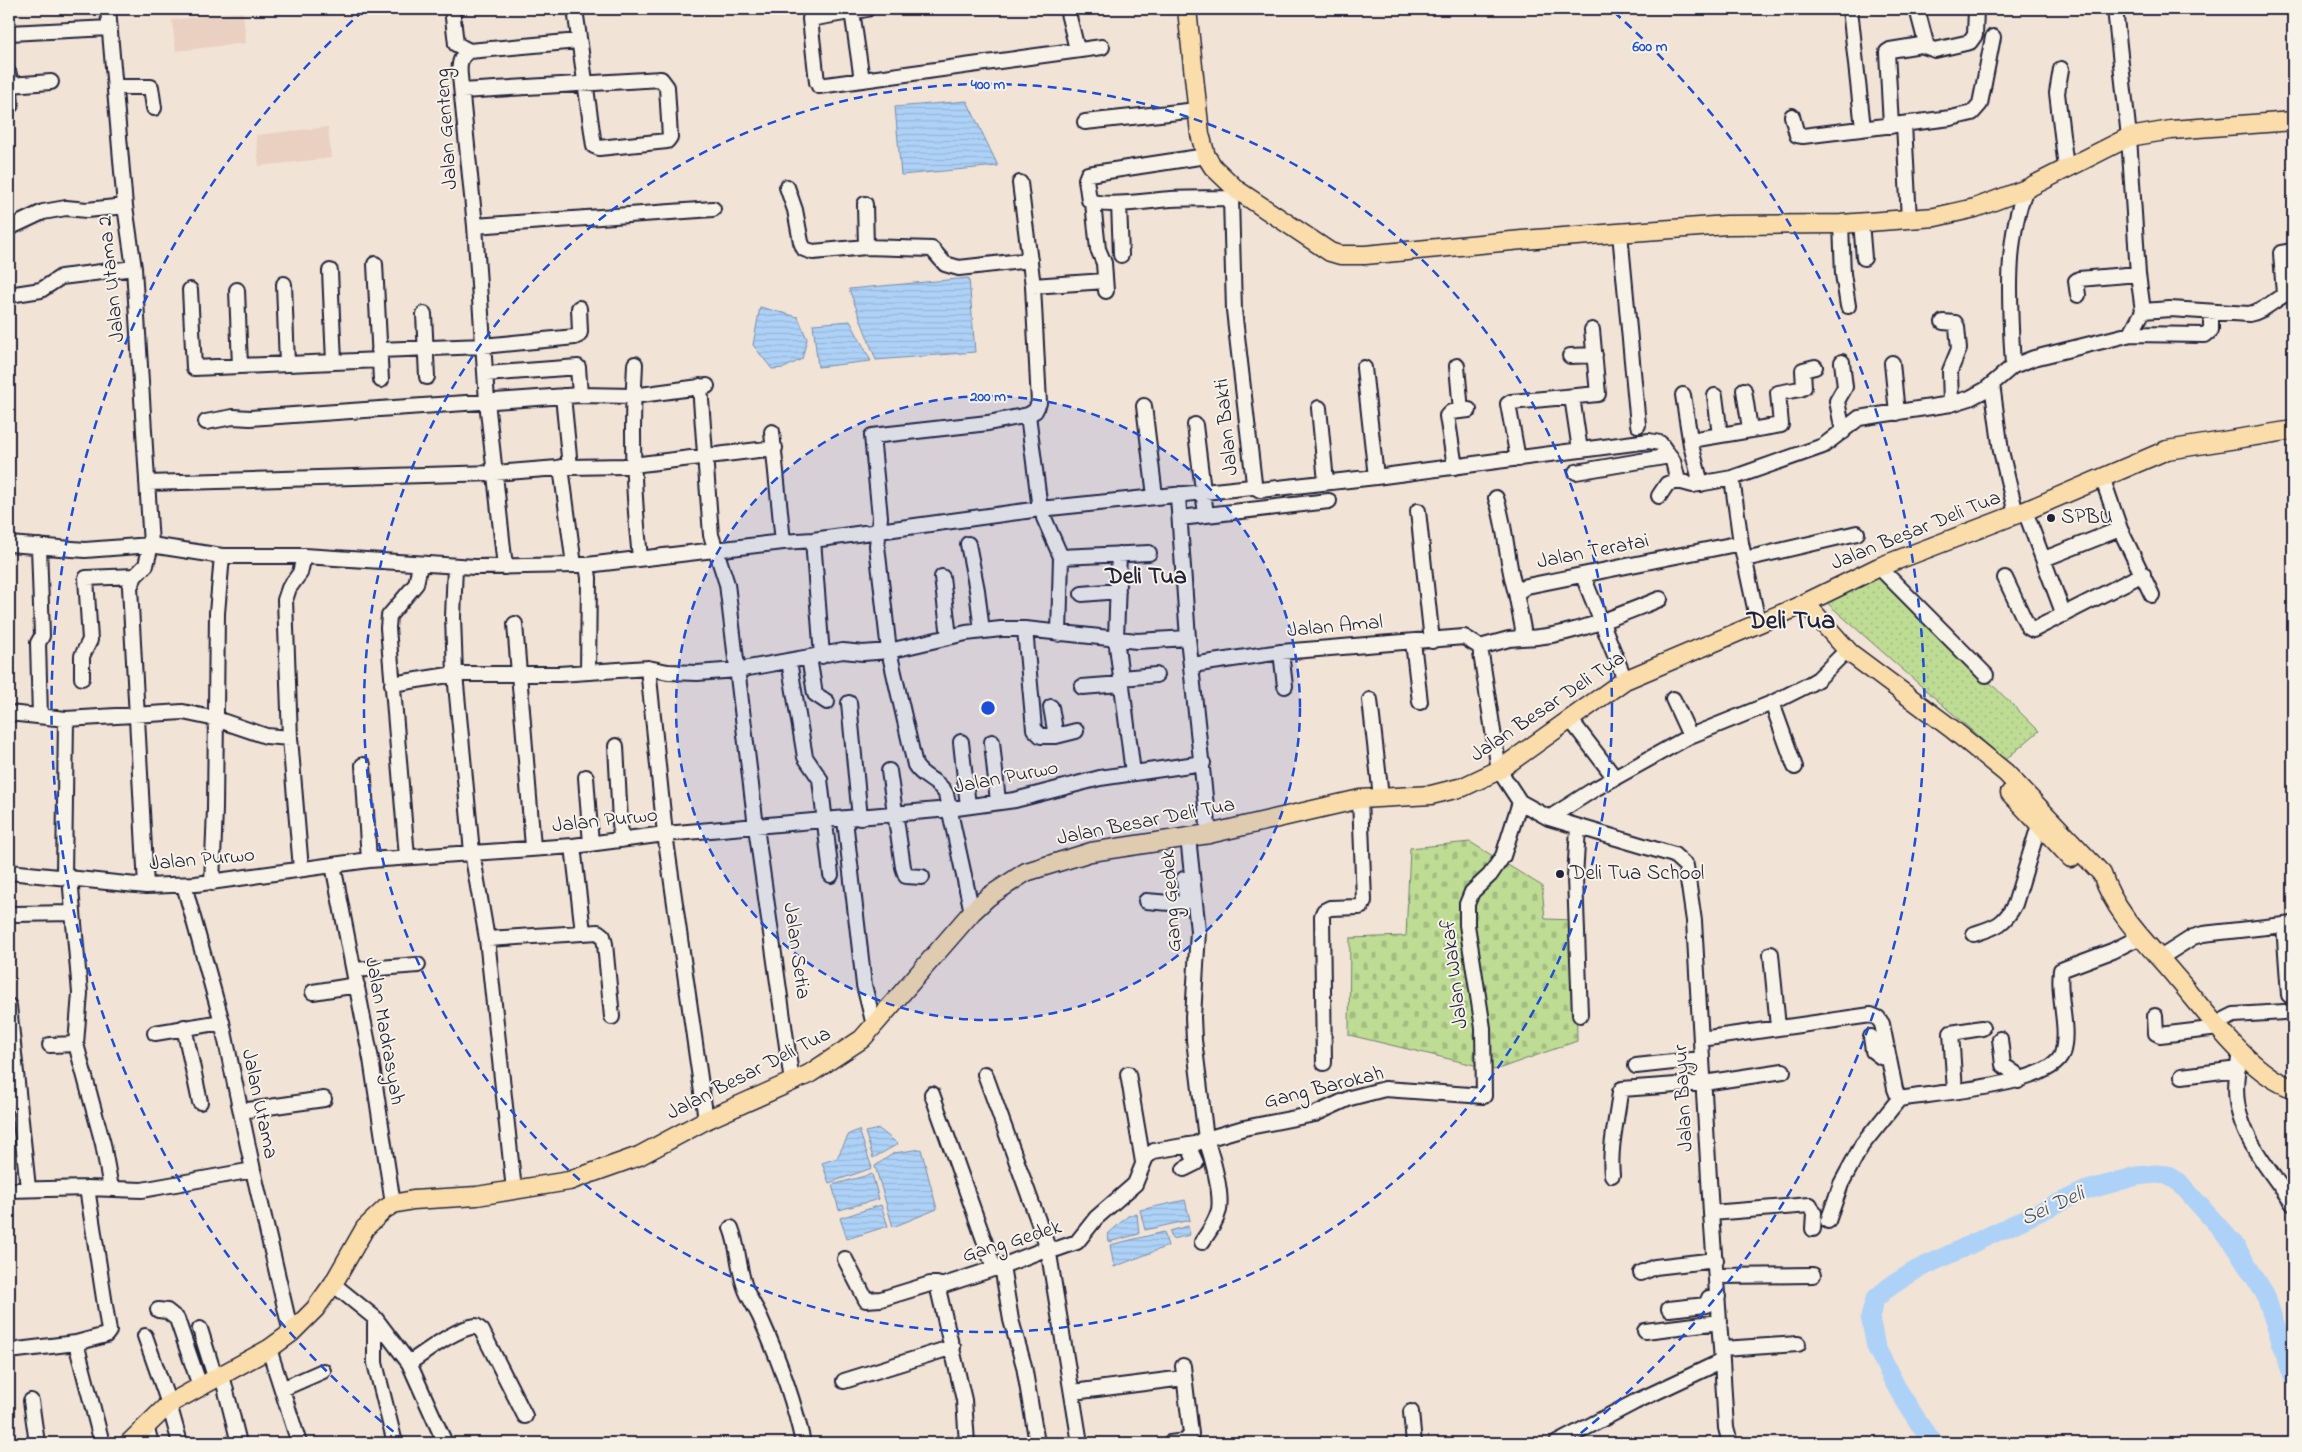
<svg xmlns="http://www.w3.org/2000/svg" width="2302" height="1452" font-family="'Indie Flower',sans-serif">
<defs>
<pattern id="grass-dots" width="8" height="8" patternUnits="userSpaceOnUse" patternTransform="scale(1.25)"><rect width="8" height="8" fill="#bedc94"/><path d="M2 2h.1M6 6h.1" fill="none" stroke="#a3bc80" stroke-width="1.8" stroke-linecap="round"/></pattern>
<pattern id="cemetery-stones" width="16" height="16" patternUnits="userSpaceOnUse" patternTransform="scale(1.25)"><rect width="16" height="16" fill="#bedc94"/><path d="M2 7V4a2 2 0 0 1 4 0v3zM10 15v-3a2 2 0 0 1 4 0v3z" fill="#a3bc80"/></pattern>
<pattern id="water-rules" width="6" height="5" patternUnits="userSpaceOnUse" patternTransform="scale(1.25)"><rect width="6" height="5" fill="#aed2f7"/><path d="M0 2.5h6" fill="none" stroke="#95b4d5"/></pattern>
</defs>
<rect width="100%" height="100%" fill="#f1e3d6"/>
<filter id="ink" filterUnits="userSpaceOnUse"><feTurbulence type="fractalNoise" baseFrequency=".02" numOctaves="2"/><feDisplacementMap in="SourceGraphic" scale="10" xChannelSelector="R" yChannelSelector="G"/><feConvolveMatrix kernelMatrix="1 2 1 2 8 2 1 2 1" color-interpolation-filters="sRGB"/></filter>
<g filter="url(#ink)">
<path fill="#ead0c0" d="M243 12 246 43 176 51 172 20Z
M328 127 331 158 259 166 256 135Z"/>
<path fill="url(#grass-dots)" stroke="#707f68" d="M1878 572 2039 731 2005 760 1826 602Z"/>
<path fill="url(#cemetery-stones)" stroke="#707f68" d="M1470 842 1542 886 1545 919 1575 920 1577 1041 1495 1070 1349 1035 1350 938 1406 936 1410 848Z"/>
<path fill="url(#water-rules)" stroke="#768cac" d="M967 101 998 166 901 175 895 107Z
M969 278 975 352 876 360 849 289Z
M760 307 798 317 807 339 802 359 784 368 772 369 753 345Z
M850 321 871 361 818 367 813 324Z
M879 1129 898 1144 873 1158 865 1132Z
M859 1130 872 1168 829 1183 822 1163 837 1158 849 1134Z
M921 1149 937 1209 893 1227 875 1166 894 1153Z
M872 1174 879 1199 839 1210 832 1185Z
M1185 1200 1190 1220 1145 1230 1140 1210Z
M881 1205 888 1226 847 1239 840 1218Z
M1137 1214 1139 1234 1109 1242 1108 1234 1128 1216Z
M1188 1226 1190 1235 1172 1239 1170 1231Z
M1164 1232 1168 1246 1114 1267 1110 1245Z"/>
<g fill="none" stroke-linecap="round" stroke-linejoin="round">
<path stroke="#aed2f7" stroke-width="19" d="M1935 1443 1924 1431 1897 1388 1876 1347 1870 1317 1875 1299 1889 1287 1916 1270 2084 1191 2137 1176 2156 1174 2167 1175 2179 1182 2234 1244 2265 1294 2293 1377"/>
<g stroke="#22223b" stroke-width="18">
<path id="minor" d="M108 9 125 206 134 268 151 545 146 565 135 576 130 587 146 886
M452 9 456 44 469 51C459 57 459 66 460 76L475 226 487 401 505 567
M867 9 810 19 817 82 819 86 1102 47
M1067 9 1077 49
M1850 9 1863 128
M1917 9 1927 47
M2115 9 2129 137 2138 274 2143 311 2131 334
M852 11 862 80
M9 33 110 28
M469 51 578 41
M2061 69 2057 93 2066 168
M9 74 11 105
M10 85 51 82
M116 87H151L154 108
M462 91 661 79 667 87 670 137 667 141 599 148 594 146 575 9
M1792 116 1797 135 1803 136 1951 118 1972 113 1980 104 1993 37
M1085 122 1197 110
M1904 124 1909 220
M1891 126 1887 52 1890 50 1921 45 1935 50 1970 42 1975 35 1976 9
M1206 156 1088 174 1086 179 1089 200C1103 209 1153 200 1171 199 1191 198 1211 198 1231 198
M1020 183 1033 286 1039 403 1035 411 1028 415 1040 509
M787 187 795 210 801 242 804 249 813 252 866 247 932 249 945 264 959 268 1030 260
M1093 203 1098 249 1104 263 1106 291
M865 204 866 247
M1119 204 1121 255
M1861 222 1864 258
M1841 224 1843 274 1848 306
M475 226 713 209
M9 228 43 212 66 208 87 210 125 206
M1620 233 1638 425
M375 264 381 380
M330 271 334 362
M284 284 287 364
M1033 286 1105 281
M190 290 194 368 380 360
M237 290 240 366
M9 295 41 290 61 277 134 268
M2078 295 2076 281 2079 279 2138 274
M2284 295 2281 253 2293 251
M2143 311 2170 309 2249 314C2266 311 2277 296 2293 291
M424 314 427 377
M1943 322 1955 323 1957 327 1959 349 1950 371 1951 404
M379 350 483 346 575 337 579 335 580 332 579 308
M1570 356 1595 355
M1842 362 1845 387 1837 401 1843 432
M1892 363 1897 413
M635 364C631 429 633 493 640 558
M1457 366 1461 411
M2013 366C2010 312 2004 241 2026 189
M1364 368 1376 477
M486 374 578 367 580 395
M1992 384 2001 451 2016 514
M700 386 711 535 727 584 756 827 792 1082
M1744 390 1750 429
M1683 395 1691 445 1701 484
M563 396 570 467
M1715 396 1720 435
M1572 397 1580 450
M1144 406 1155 496
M1319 408 1326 482
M206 422 233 417 250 418 580 395 633 396 707 386
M1195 425 1206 515
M772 432 783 542 813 540 1040 509 1252 487 1254 483 1234 310 1231 198 1237 190
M1691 440 1781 425 1778 393 1800 389 1804 387 1803 370 1815 367
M1518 459 1508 404 1511 402 1598 394 1592 330
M561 467 574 565H587L783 542
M1455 467 1447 416 1451 412 1469 410
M1576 472 1670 456
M2102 477 2120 529
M1732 478 1741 543 1758 622
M147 483 495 473 570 467 624 466 775 448
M1253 486 1260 490 1376 477 1649 441 1660 443 1673 461 1678 481 1693 485 1732 478 1823 446 1859 418 1951 404 1970 398 1985 390 2013 366 2034 358 2131 334 2205 335 2211 330V313
M1180 494 1178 497 1188 638 1209 834
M1659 496 1667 484 1678 481
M1496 498C1507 529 1506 562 1516 593
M1418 511 1432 641
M2025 511 2064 615
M1044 518 1061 557 1149 553
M1180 518 1329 501
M813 540 822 656
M9 544 85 550 151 545 222 556H304L475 567 574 565
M968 544 977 590 982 631
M39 546 42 636 38 643 40 716
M1119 554 1116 638 1133 773
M1745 559 1857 533
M2044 559 2120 529 2152 595
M587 565 589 578 588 672
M455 566 453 617 455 674 472 852 487 939 514 1190
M1879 567 1986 675
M1583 576 1625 680
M942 577 949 637
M2005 578 2028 627 2033 630 2143 574
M1082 594 1118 591
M515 624 533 847
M1025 629 1034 729 1041 736H1056L1076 731
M1059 634 1061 557
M1521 638C1568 638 1616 616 1660 599
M1413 642 1420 702
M1480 647 1499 770 1520 802 1549 818 1674 855 1686 866 1694 921 1711 1213 1722 1361 1635 1402 1557 1443
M1480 647 1509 639 1521 638 1523 629 1516 593 1527 586 1741 543
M1281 652 1285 686
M809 657 815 694 827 702
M789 661 805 757 820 779 831 875
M1192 665 1281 652 1464 637 1480 647
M648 668 665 834 706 1120
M82 678V656L90 640 86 578 135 576
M1121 678 1156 675
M392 684 455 674H559L648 668 668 672 697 673 737 670 843 651 863 653 889 651 966 633 1001 629H1025L1137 641 1188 638
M1082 687 1121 684
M1673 699 1690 736
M1370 700 1381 797
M849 703 860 818
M1772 703 1795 767
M1051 707 1056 736
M9 713 66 719 183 712 216 719 266 736 290 738
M1570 719 1615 778
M961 742 968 806
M992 742 998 802
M616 746 621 840
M363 765 369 860
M889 771 903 867 906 876 922 877
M586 777 591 844
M1549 818 1593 790 1690 736 1772 703 1808 685 1818 679 1840 657
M845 820 864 985 874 1025
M1578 828 1575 877 1580 1015
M573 846 583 932
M407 857 388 628 389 616 416 584 420 565
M333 865 371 1059 393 1204
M301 869 290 738 285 600 289 588 300 573 304 556
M9 872 146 886 196 884 369 860 573 846 665 834 949 809 1015 800 1100 778 1203 763
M64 877 66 719
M70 877 80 993 76 1044 103 1144 111 1188
M212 883 215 809 217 613 222 556
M184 885 222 1022 253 1170 291 1333
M1146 901 1182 904 1186 898 1184 879
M972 912 946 794C940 781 922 778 915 765L889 651 877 546 880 517 872 436 988 423 1028 415
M15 914 72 913
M2284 925 2289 995
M1974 934C1996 927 2004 925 2015 904L2039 825
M487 939 598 932 603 936 605 944 612 1017
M1771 954 1778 1027
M2160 958 2193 937 2203 934 2293 924
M354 970 418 965
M313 992 357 985
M9 1006 28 1188
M2155 1016 2156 1033 2160 1035 2219 1028
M2216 1024 2234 1015 2284 1012
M184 1027 200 1102
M155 1033 222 1022
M1871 1037 1873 1051 1881 1057 1889 1058
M1701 1039 1871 1015 1878 1018 1882 1024 1895 1089 1899 1099C1931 1093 2051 1086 2062 1054 2070 1028 2057 997 2061 970L2112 951 2140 937
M2000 1039 2003 1065 2016 1074 2018 1081
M50 1045 76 1044
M2240 1051C2237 1072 2233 1094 2240 1116 2249 1148 2274 1176 2293 1204
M1324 1063 1322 916 1324 911 1330 908 1359 907 1362 906 1364 901 1360 799
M1636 1066 1701 1059
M985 1074 1048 1248 1080 1443
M1128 1074 1143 1162
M2182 1076 2238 1069
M1955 1091 1951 1033 1982 1028
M932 1094 994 1268
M241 1111 324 1099
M1184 1169 1196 1163 1188 1145
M1612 1175C1609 1148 1617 1120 1620 1092L1622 1089 1704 1083 1783 1071
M9 1190 87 1188 142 1190 253 1170
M1711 1213 1810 1205 1814 1213 1813 1229
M1828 1221 1841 1184 1862 1145 1899 1099
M731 1228C739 1248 738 1270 746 1290 750 1300 756 1308 760 1317 778 1357 794 1400 803 1443
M1202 1242C1209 1232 1216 1222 1219 1210 1222 1192 1212 1157 1206 1139L1244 1128 1315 1114 1350 1098 1385 1089 1484 1096 1483 1028 1467 925V904L1472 892 1490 875 1503 856 1520 802
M845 1259 866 1300 881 1299 930 1284H937L941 1286
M1002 1266 1011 1320 1024 1366 1037 1443
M1641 1273 1655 1267 1716 1260
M1717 1276 1813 1275
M333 1284 375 1318 409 1363 445 1443
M1669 1309 1706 1305 1709 1298 1718 1297
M158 1310 167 1311 177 1319 200 1386
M375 1318V1363L395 1443
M200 1329 215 1377
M1645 1331 1720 1322
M145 1336 169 1404 180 1443
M76 1343 102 1443
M269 1349 299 1443
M1722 1349 1798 1344
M9 1351 76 1343 106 1335 109 1331 87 1188
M1722 1361 1726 1428 1730 1443
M409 1363C426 1352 456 1328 476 1326L482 1331 525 1416
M222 1375 239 1443
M844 1381 953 1347
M282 1389 323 1371
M1073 1392 1184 1378
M31 1401 37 1443
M1411 1412 1414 1443
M146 1426 151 1443
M967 1443 964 1400 939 1293 941 1286 1002 1266 1048 1248 1057 1249 1077 1242 1096 1218 1135 1184 1146 1157 1154 1151 1195 1144 1206 1139 1194 1040 1193 1017 1198 931 1188 837
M1170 1443 1186 1441 1191 1434 1183 1366"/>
</g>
<g stroke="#22223b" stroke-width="21">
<path id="major" d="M1187 9 1200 134 1206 156 1213 167 1237 190 1330 252 1340 255H1365L1522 240 1727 225 1841 224 1935 217 1975 208 2026 189 2129 137 2171 130 2293 121
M1805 603 1850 653 1952 729 2006 773 2102 874C2115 914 2149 945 2175 976 2204 1009 2251 1076 2293 1088
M2010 793 2071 858
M129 1443 169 1404 269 1349 291 1333 315 1309 333 1284 365 1228 385 1209 393 1204 413 1200 477 1196 569 1181 639 1156 706 1120 809 1074 862 1039 972 912 988 897 1026 872 1091 852 1209 834 1360 799 1431 795 1463 787 1499 770 1625 680 1795 608 1879 567 2025 511 2167 450 2293 430"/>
</g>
<use href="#minor" stroke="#f7f3e8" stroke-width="14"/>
<use href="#major" stroke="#faddab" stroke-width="18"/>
</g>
</g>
<circle cx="988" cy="708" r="312" fill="#1d4ed8" fill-opacity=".12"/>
<g fill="none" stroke="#1d4ed8" stroke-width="2.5" stroke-dasharray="9 6">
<circle cx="988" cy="708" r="312"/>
<circle cx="988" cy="708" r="624"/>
<path d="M405 1441A936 936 0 0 1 362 12M1614 12A936 936 0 0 1 1571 1441"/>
</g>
<g fill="#22223b" stroke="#f7f3e8" stroke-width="2">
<circle cx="2051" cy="518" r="5"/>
<circle cx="1560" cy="874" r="5"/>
</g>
<g text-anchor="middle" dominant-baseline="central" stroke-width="4" stroke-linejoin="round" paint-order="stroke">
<g font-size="21" fill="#22223b" stroke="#f7f3e8">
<text transform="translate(447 129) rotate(-94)">Jalan Genteng</text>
<text transform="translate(112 279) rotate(-96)">Jalan Utama 2</text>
<text transform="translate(1227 427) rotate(-96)">Jalan Bakti</text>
<text transform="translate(1916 531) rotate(-22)">Jalan Besar Deli Tua</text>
<text transform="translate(1593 552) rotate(-11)">Jalan Teratai</text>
<text transform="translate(1335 627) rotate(-5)">Jalan Amal</text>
<text transform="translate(1548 707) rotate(-34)">Jalan Besar Deli Tua</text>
<text transform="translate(1006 778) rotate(-11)">Jalan Purwo</text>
<text transform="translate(605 821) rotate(-6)">Jalan Purwo</text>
<text transform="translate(1146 822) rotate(-11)">Jalan Besar Deli Tua</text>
<text transform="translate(202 860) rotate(-5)">Jalan Purwo</text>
<text transform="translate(1172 901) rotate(-94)">Gang Gedek</text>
<text transform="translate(796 951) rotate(82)">Jalan Setia</text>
<text transform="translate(1455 974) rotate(-97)">Jalan Wakaf</text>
<text transform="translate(384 1031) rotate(80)">Jalan Madrasyah</text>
<text transform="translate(749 1074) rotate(-27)">Jalan Besar Deli Tua</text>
<text transform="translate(1324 1088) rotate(-14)">Gang Barokah</text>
<text transform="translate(1684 1098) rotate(-93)">Jalan Bayur</text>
<text transform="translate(259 1104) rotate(78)">Jalan Utama</text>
<text transform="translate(1012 1242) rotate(-17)">Gang Gedek</text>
</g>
<g font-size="21" fill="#22223b" stroke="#f7f3e8" text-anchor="start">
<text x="2061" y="518">SPBU</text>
<text x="1570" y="874">Deli Tua School</text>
</g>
<g font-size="22" font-style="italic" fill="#454e6a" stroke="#f7f3e8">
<text transform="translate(2053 1207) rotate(-24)">Sei Deli</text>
</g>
<g font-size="24" font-weight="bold" fill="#22223b" stroke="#f7f3e8">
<text x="1146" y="577">Deli Tua</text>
</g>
<g font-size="26" font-weight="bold" fill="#22223b" stroke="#f7f3e8">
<text x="1791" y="622">Deli Tua</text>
</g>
</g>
<circle cx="988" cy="708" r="8" fill="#1d4ed8" stroke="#f7f3e8" stroke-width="2.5"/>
<g font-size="15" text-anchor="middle" font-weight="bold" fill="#1d4ed8" stroke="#f7f3e8" stroke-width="4" stroke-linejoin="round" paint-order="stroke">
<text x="1650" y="51">600 m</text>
<text x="988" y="89">400 m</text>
<text x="988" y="401">200 m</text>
</g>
<rect width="2302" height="1452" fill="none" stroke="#f7f3e8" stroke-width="30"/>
<rect x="15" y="15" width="2272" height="1422" fill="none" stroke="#22223b" stroke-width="2" filter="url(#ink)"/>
</svg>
